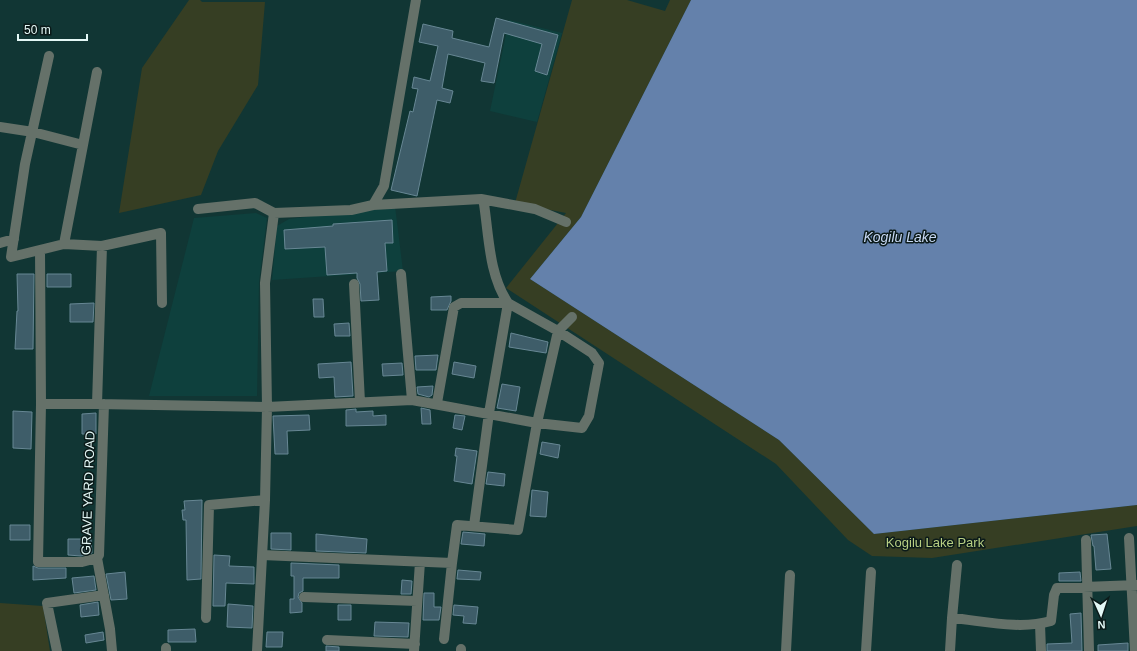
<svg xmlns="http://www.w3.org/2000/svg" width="1137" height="651" font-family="Helvetica,sans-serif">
<rect width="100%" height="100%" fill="#113634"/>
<path fill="#0e403d" d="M509 20 562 33 537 122 490 111Z
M395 206 403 271 272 280 277 226 289 219Z
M256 213 267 218 259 282 257 396H149L194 218Z"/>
<path fill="#363e23" d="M189 0H200L202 2H265L258 85 218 151 201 195 119 213 142 68Z
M572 0H627L665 11 670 0H691L581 217 530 279 779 440 874 534 1137 505V526L932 558 872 556 848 540 776 464 506 288 566 213 515 203Z
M0 603 43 606 50 651H0Z"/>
<path fill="#6481ab" d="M691 0H1137V505L874 534 779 440 530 279 581 217Z"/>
<path fill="#3e5d69" stroke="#678794" d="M496 18 558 35 547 75 535 71 542 44 504 33 494 83 481 81 485 63 448 54 442 88 453 91 450 103 437 100 417 196 391 190 410 111 413 112 418 89 412 88 414 77 430 81 438 46 419 42 423 24 453 31 452 38 489 47Z
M392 220 393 243H385L387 271 377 272 379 300 361 301 360 284 357 278V273L327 275 325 247 285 249 284 230 333 226V224Z
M17 274H34L33 349H15L17 311H18Z
M47 274H71V287H47Z
M451 296V301L447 310H431V297Z
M313 299H323L324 317H314Z
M94 303 93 322H70V304Z
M349 323 350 336H335L334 324Z
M511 333 548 342 546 353 509 347Z
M438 355 436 370H416L415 356Z
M351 362 353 396 335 397 334 377 319 378 318 364Z
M454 362 476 366 474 378 452 374Z
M402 363 403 375 383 376 382 364Z
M502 384 520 387 516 411 497 408Z
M433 386 432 395 429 397 418 394 417 387Z
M421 408 430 410 431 424H422Z
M356 409V412L373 411V416L386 415V425L346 426V410Z
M13 411 32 412 31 449 13 448Z
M96 413V434H82V414Z
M309 415 310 430 287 431 288 454H275L273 416Z
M455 415 465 416 462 430 453 428Z
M542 442 560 445 558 458 540 454Z
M456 448 477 451 472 484 454 481 457 456H455Z
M488 472 505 474 504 486 486 484Z
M532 490 548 492 546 517 530 516Z
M202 500 201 579 187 580 186 520H183L182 510H185L184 501Z
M10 525H30V540H10Z
M463 532 485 534 484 546 461 544Z
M271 533H291V550L271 549Z
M316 534 367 539 366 553 316 551Z
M1107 534 1111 569 1096 570 1094 546H1093L1091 535Z
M68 539H91L92 553 81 556 68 555Z
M214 555 230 556 229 566 254 567V584L226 583 225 606H213Z
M291 563 339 565V578H303V591L299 593 298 597 302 603V612L290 613V599H294V576H291Z
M33 566 38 568H66V578L33 580Z
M458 570 481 572 480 580 457 579Z
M125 572 127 599 111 600 106 574Z
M1080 572 1081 581H1059V573Z
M94 576 96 590 74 593 72 578Z
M402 580 412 581 411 594H401Z
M424 593H434V607H441L439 620H423Z
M98 602 99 615 81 617 80 605Z
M228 604 253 606 252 628 227 627Z
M338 605H351V620H338Z
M454 605 478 607 476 624 463 623 464 616 453 615Z
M1081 613 1082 651H1047V644L1072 643 1070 614Z
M375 622 409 623 408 637 374 636Z
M195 629 196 642H168V630Z
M103 632 104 640 86 643 85 635Z
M267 632H283L282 647H266Z
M1128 643V651H1098V645Z
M326 646 339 647V651H326Z"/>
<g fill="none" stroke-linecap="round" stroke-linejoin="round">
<path stroke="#657169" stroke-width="10" d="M49 56 25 164 11 257 64 244 102 246 161 233 162 303
M0 127 33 132 83 145
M484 204C489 237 489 275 508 303
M373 205 481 199 535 209 566 222
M198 209 255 203 274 213
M0 243 14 239
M64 244 97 72
M40 250 41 404H97L102 246
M354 284 360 402
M412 400 537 423 558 331 572 317
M437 403 454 307 461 303H508
M41 404 38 562H82L97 558
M97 404 267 407 412 400 401 274
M104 404 99 555 97 558 110 629 112 651
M1129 538 1135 651
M1086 540 1089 651
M262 555 452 563 444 639
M452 563 457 525 518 530 537 423 582 428 589 416 599 363 592 353 558 331 508 303 489 413 474 526
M304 597 417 601
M206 618 209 505 265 500
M952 618 957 565
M1040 624 1041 651
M327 640 415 644
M57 651 47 603 104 595
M166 651V648
M257 651 265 500 267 407 265 283 274 213 351 210 373 205 384 186 416 0
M414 651 420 562
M461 651V649
M786 651 790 575
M866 651 871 572
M950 651 952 618C984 621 1020 630 1051 621L1054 595 1057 588 1137 585"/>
</g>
<g text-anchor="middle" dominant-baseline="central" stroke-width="3" stroke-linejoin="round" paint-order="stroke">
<g font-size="13" fill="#e4f8f6" stroke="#0b1a19">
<text transform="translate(88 493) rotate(-88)">GRAVE YARD ROAD</text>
</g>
<g font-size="13" fill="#b8cf83" stroke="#0b1a19">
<text x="935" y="542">Kogilu Lake Park</text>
</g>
<g font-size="14" font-style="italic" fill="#c7d8f3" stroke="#0b1a19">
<text x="900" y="237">Kogilu Lake</text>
</g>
</g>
<g transform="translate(1101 615) rotate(177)" stroke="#0b1a19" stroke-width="3" paint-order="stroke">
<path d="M0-3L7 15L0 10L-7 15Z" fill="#e4f8f6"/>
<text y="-6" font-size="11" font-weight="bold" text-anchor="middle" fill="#e4f8f6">N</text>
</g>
<path d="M18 34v6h69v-6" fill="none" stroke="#e4f8f6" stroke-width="2"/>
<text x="24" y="34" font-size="12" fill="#e4f8f6" stroke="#0b1a19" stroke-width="3" paint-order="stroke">50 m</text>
</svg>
